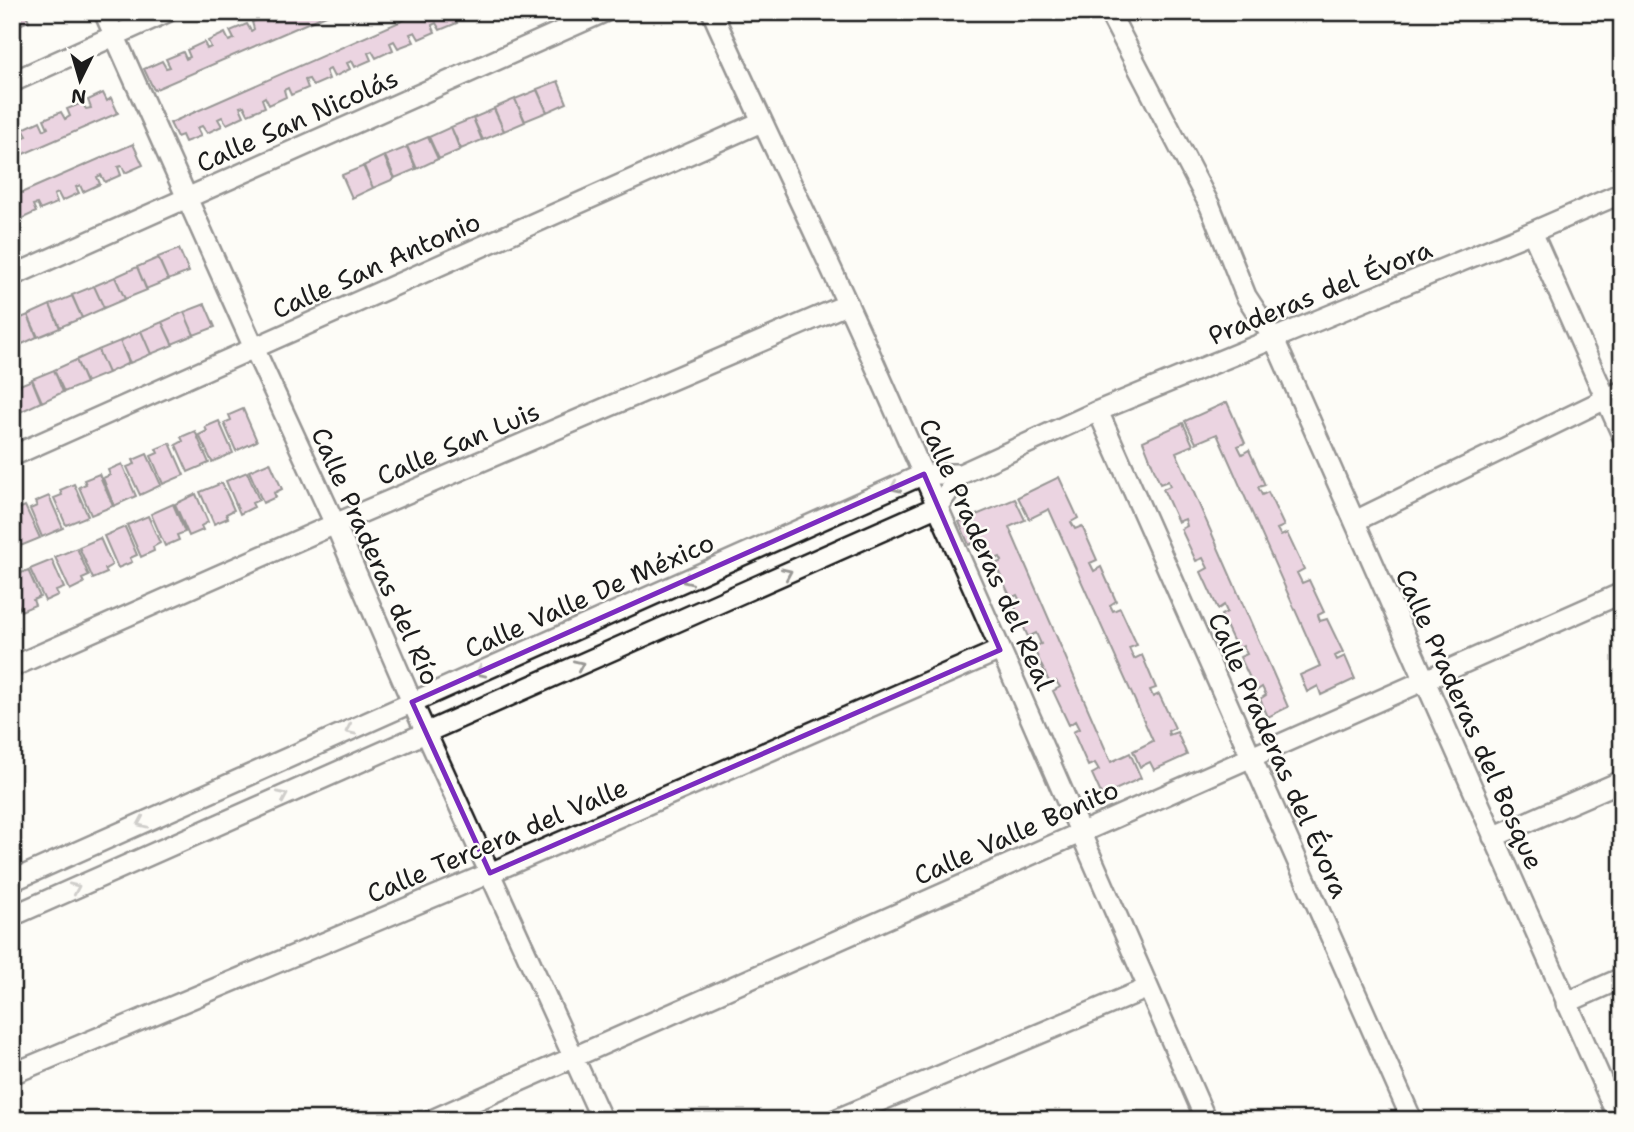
<svg xmlns="http://www.w3.org/2000/svg" width="1634" height="1132" font-family="'Shantell Sans',sans-serif">
<rect width="100%" height="100%" fill="#fdfcf7"/>
<filter id="ink" filterUnits="userSpaceOnUse"><feTurbulence type="fractalNoise" baseFrequency=".0143" numOctaves="2"/><feDisplacementMap in="SourceGraphic" scale="14" xChannelSelector="R" yChannelSelector="G"/><feConvolveMatrix kernelMatrix="1 2 1 2 8 2 1 2 1" color-interpolation-filters="sRGB"/></filter>
<g filter="url(#ink)">
<path fill="#d5a5c5" stroke="#1c1c1c" stroke-width="2" d="M12 12H29L26 14 29 21 12 28Z
M273 12H333L154 90 144 69 162 61 166 68 170 67 166 59 183 52 186 59 190 57 187 50 204 42 207 49 211 47 208 41 225 33 229 41 234 39 230 31 247 24 251 31 254 29 252 22 269 14 272 21 276 20Z
M422 12H457L453 14 457 23 440 30 436 23 432 25 435 32 419 39 415 32 410 34 414 42 398 48 394 41 390 43 393 50 376 58 372 51 368 53 371 60 355 67 352 61 347 63 350 69 334 77 330 69 326 71 329 79 313 86 309 79 305 80 308 88 291 95 288 88 284 90 286 97 269 105 265 97 262 99 265 107 248 114 244 106 240 107 244 116 227 124 222 117 218 119 222 126 207 133 202 126 197 128 201 136 185 142 182 135 177 137 170 123Z
M458 12H478V13L462 20Z
M558 81 567 103 547 112 537 89Z
M537 90 547 112 525 121 515 99Z
M103 93 107 101 111 98 118 113 12 159V133L19 130 22 138 27 136 23 129 40 121 44 130 48 128 44 119 61 112 65 119 70 116 67 109 82 103 86 109 91 108 88 100Z
M515 99 525 122 504 131 494 108Z
M494 109 504 131 483 140 473 118Z
M473 118 482 140 461 149 451 127Z
M451 127 460 150 439 159 429 137Z
M428 137 438 159 417 169 407 146Z
M133 144 143 165 125 173 122 166 118 167 121 175 105 182 101 175 97 177 100 184 83 192 80 185 76 187 79 193 62 201 58 193 54 195 57 203 40 210 37 204 33 205 36 212 19 220 15 213 12 214V197Z
M407 147 416 169 395 178 385 156Z
M384 156 394 179 373 188 363 166Z
M364 166 373 188 352 198 342 175Z
M179 249 189 272 168 280 158 257Z
M158 258 168 280 146 289 137 267Z
M137 267 147 290 125 299 115 277Z
M115 277 125 299 104 308 94 286Z
M94 286 104 308 82 318 72 295Z
M72 296 82 318 60 327 50 305Z
M205 304 215 327 194 335 184 312Z
M50 305 60 328 38 337 28 315Z
M184 312 194 335 172 344 162 322Z
M28 315 37 337 16 347 12 338V322Z
M162 322 173 345 151 354 141 331Z
M141 331 151 354 130 363 120 341Z
M120 341 129 363 108 373 98 350Z
M98 350 108 373 86 382 76 360Z
M76 360 86 383 64 392 54 370Z
M54 370 63 392 42 402 32 379Z
M32 380 41 402 20 412 12 394V388Z
M12 393 20 412 12 415Z
M1227 402 1245 443 1238 446 1242 454 1249 450 1265 485 1258 487 1262 495 1268 492 1284 526 1277 529 1281 536 1287 533 1304 569 1297 573 1302 583 1309 580 1324 612 1318 615 1320 621 1327 619 1343 652 1335 656 1337 660 1345 656 1355 679 1321 695 1318 686 1307 692 1300 675 1320 666 1217 434 1196 443 1185 421Z
M243 409 257 441 236 451 224 423 231 420 229 415Z
M219 421 233 453 212 462 199 435 207 431 205 427Z
M1183 423 1193 445 1176 452 1288 707 1268 717 1260 699 1266 695 1262 687 1256 691 1240 657 1247 654 1243 646 1237 649 1221 615 1227 612 1224 605 1218 609 1201 572 1208 568 1203 558 1196 561 1181 529 1187 526 1185 519 1178 522 1163 489 1170 486 1168 481 1160 484 1143 441Z
M195 431 209 463 188 472 176 445 183 441 181 437Z
M170 443 184 475 163 484 151 456 158 453 156 449Z
M147 454 161 485 140 495 127 467 135 464 133 460Z
M270 462 282 489 274 493 276 497 263 503 249 471Z
M122 464 136 496 114 506 103 478 110 475 108 470Z
M247 472 259 500 252 503 254 507 240 514 226 481Z
M99 474 113 506 91 515 79 487 86 484 84 480Z
M1059 477 1078 518 1071 522 1075 529 1082 526 1097 560 1090 563 1094 571 1101 567 1116 601 1110 605 1113 611 1120 608 1137 645 1129 648 1134 659 1142 655 1156 688 1150 690 1153 697 1159 694 1175 728 1168 731 1169 735 1177 732 1187 755 1154 770 1150 762 1140 767 1133 751 1153 741 1049 509 1029 519 1018 497Z
M222 483 234 510 226 514 228 518 214 524 200 492Z
M74 484 88 516 66 525 54 498 62 495 60 490Z
M196 494 208 522 201 526 203 530 189 536 175 504Z
M49 496 63 528 42 537 30 509 37 506 35 502Z
M1015 499 1025 520 1009 527 1111 762 1130 753 1141 778 1102 796 1092 774 1099 770 1095 763 1088 766 1073 732 1079 729 1075 721 1069 725 1053 691 1060 687 1056 681 1050 684 1033 647 1041 644 1036 633 1028 637 1014 605 1020 601 1017 595 1011 598 995 564 1002 561 1000 557 993 560 984 538 969 545 959 522Z
M173 504 185 532 177 535 179 540 165 546 151 514Z
M25 506 40 538 18 547 12 533V512Z
M148 516 160 543 153 547 154 551 141 557 127 525Z
M125 527 137 555 130 558 132 562 118 568 104 536Z
M100 538 112 565 105 569 107 573 93 579 79 547Z
M77 548 89 576 82 579 84 583 70 590 55 557Z
M52 560 64 588 56 591 58 595 45 601 30 569Z
M28 570 40 597 33 600 35 605 21 611 12 591V577Z"/>
<g fill="none" stroke-linecap="round" stroke-linejoin="round">
<g stroke="#1c1c1c" stroke-width="24">
<path id="street" d="M104 12 254 348 335 524 412 702 602 1120
M712 12C761 122 814 229 863 338 979 598 1092 859 1206 1120
M1109 12 1210 206 1246 296 1274 339 1619 1120
M12 82 167 12
M1532 232 1622 435
M12 276 604 12
M1098 411 1412 1120
M12 456 761 122
M938 506 961 474 1098 411 1532 232 1622 193
M1355 521 1622 391
M12 667 335 524 848 304
M1493 837 1622 781
M12 881 924 474H961
M12 916 938 506
M1566 1003 1622 978
M12 1074 490 873 1000 650
M432 1120 1622 593
M835 1120 1148 988"/>
</g>
<use href="#street" stroke="#fdfcf7" stroke-width="19"/>
</g>
<defs><path id="oneway-chevron" d="M-2-3.5L2.5 0L-2 3.5" fill="none" stroke-width="1.6" stroke-linecap="round" stroke-linejoin="round" transform="scale(1.75)"/></defs>
<g stroke="#989794">
<use href="#oneway-chevron" transform="translate(895 487) rotate(156)"/>
<use href="#oneway-chevron" transform="translate(787 573) rotate(-24)"/>
<use href="#oneway-chevron" transform="translate(687 580) rotate(156)"/>
<use href="#oneway-chevron" transform="translate(579 665) rotate(-24)"/>
<use href="#oneway-chevron" transform="translate(480 672) rotate(156)"/>
<use href="#oneway-chevron" transform="translate(350 730) rotate(156)"/>
<use href="#oneway-chevron" transform="translate(283 796) rotate(-24)"/>
<use href="#oneway-chevron" transform="translate(142 823) rotate(156)"/>
<use href="#oneway-chevron" transform="translate(75 888) rotate(-24)"/>
</g>
</g>
<path d="M0 0H1634V1132H0ZM924 474 1000 650 490 873 412 702Z" fill="#fdfcf7" fill-opacity=".55" fill-rule="evenodd"/>
<path fill="none" stroke="#7b2cbf" stroke-width="5" stroke-linejoin="round" d="M924 474 1000 650 490 873 412 702Z"/>
<g text-anchor="middle" dominant-baseline="central" stroke-width="5" stroke-linejoin="round" paint-order="stroke">
<g font-size="26" fill="#1c1c1c" stroke="#fdfcf7">
<text transform="translate(297 120) rotate(-24)">Calle San Nicolás</text>
<text transform="translate(376 265) rotate(-24)">Calle San Antonio</text>
<text transform="translate(1320 292) rotate(-22)">Praderas del Évora</text>
<text transform="translate(458 443) rotate(-23)">Calle San Luis</text>
<text transform="translate(987 554) rotate(66)">Calle Praderas del Real</text>
<text transform="translate(376 556) rotate(66)">Calle Praderas del Río</text>
<text transform="translate(589 595) rotate(-24)">Calle Valle De México</text>
<text transform="translate(1470 719) rotate(66)">Calle Praderas del Bosque</text>
<text transform="translate(1279 755) rotate(66)">Calle Praderas del Évora</text>
<text transform="translate(1016 832) rotate(-24)">Calle Valle Bonito</text>
<text transform="translate(497 840) rotate(-23)">Calle Tercera del Valle</text>
</g>
</g>
<rect width="1634" height="1132" fill="none" stroke="#fdfcf7" stroke-width="42"/>
<rect x="21" y="21" width="1592" height="1090" fill="none" stroke="#1c1c1c" stroke-width="2.5" filter="url(#ink)"/>
<g transform="translate(80 80) rotate(185)" stroke="#fdfcf7" stroke-width="5" paint-order="stroke">
<path d="M0-5L12 26L0 18L-12 26Z" fill="#1c1c1c"/>
<text y="-10" font-size="19" font-weight="bold" text-anchor="middle" fill="#1c1c1c">N</text>
</g>
</svg>
